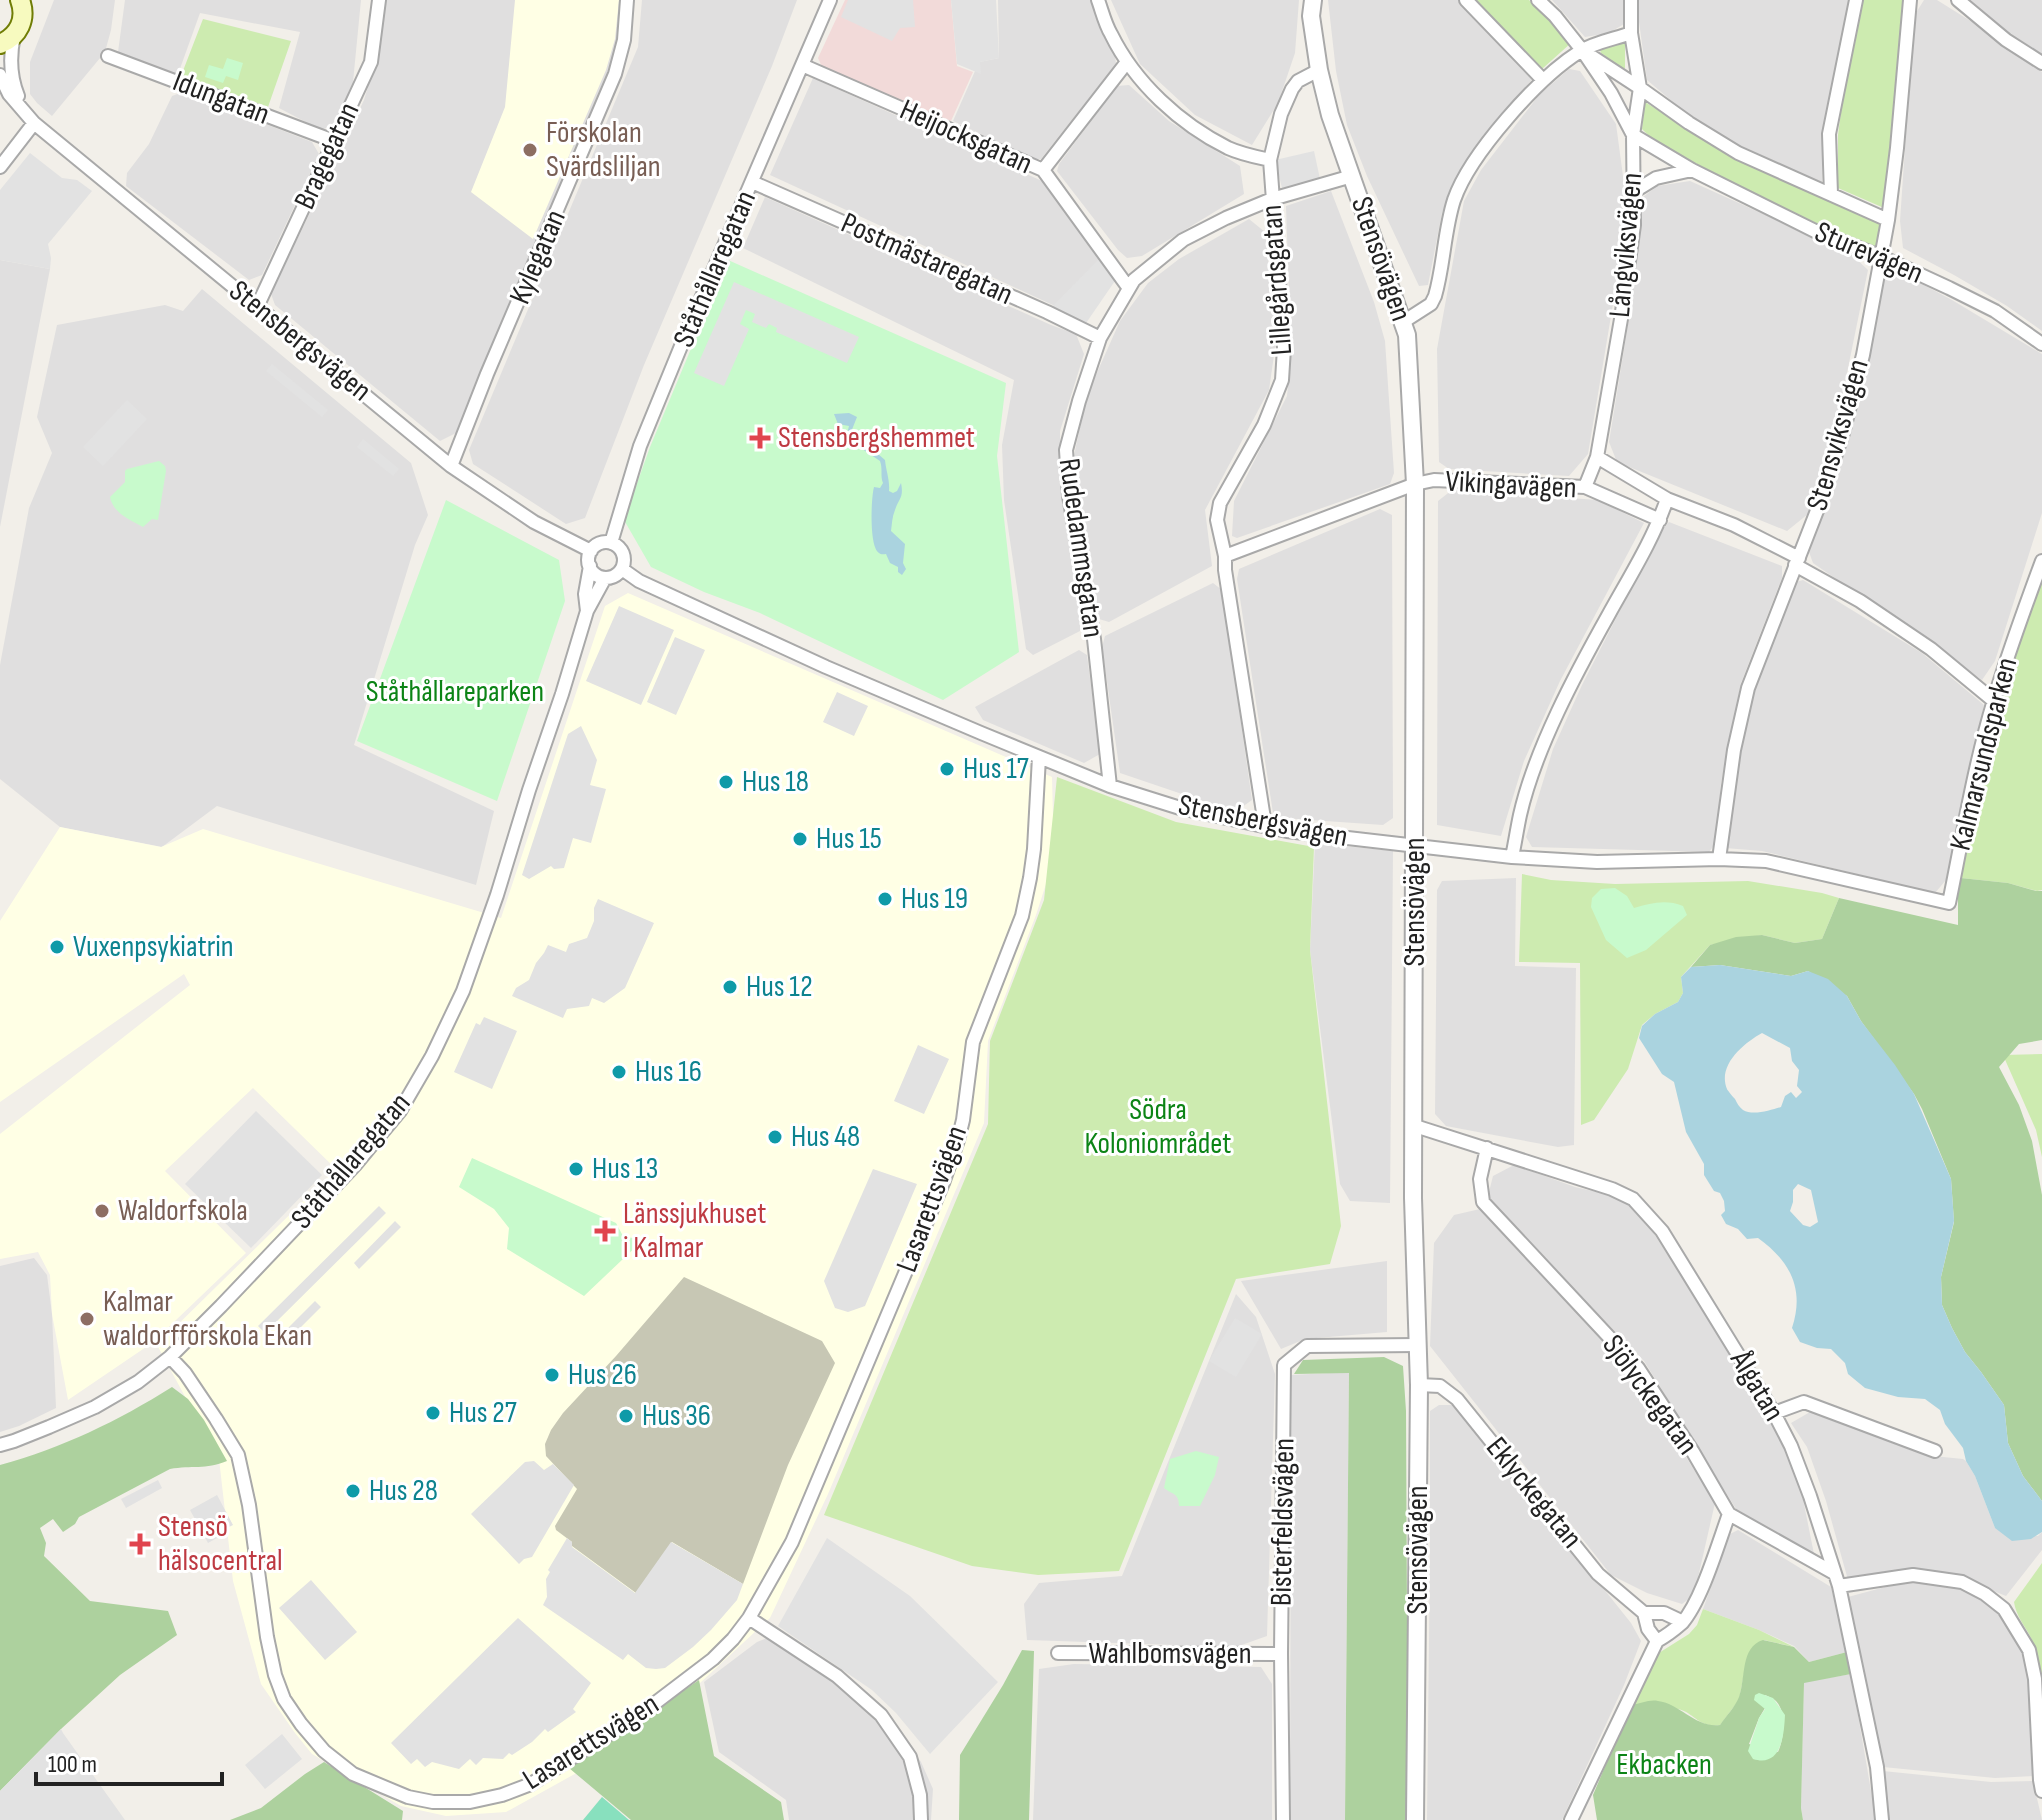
<svg xmlns="http://www.w3.org/2000/svg" width="2042" height="1820" font-family="'Sofia Sans Condensed',sans-serif">
<rect width="100%" height="100%" fill="#f2efe9"/>
<path fill="#e0dfdf" d="M54 0H115L111 30 105 52 52 116 37 103 30 94V62Z
M125 0H361L353 82 334 125 321 130 279 108 300 32 200 13 177 77 126 57 118 52Z
M385 0H621L618 39 608 70 456 433 440 441 275 305 271 294 364 100 381 43Z
M642 0H797L772 66 644 365 585 518 566 524 473 464 469 450 638 47Z
M998 0H1096L1115 55 1116 64 1041 159H1034L953 121 979 62 999 58Z
M1111 0H1299L1295 53 1278 103 1252 145 1195 115 1140 64Z
M1328 0H1462L1533 78 1460 170 1442 213 1428 285 1419 286 1367 176 1347 125 1336 71Z
M1552 0H1625L1624 24 1609 33 1585 37Z
M1636 0H1850L1823 144 1822 187 1733 143 1693 119 1647 80Z
M1924 0H1937L1988 32 2042 72V331L2007 306 1954 275 1903 248 1900 221 1914 16Z
M1969 0H2042V54L2008 32Z
M1569 69 1580 71 1616 124 1623 176 1626 226 1588 454 1569 476 1449 469 1439 462 1437 349 1464 201 1481 170 1539 95Z
M813 78 1042 181 1101 260 1068 312 770 175Z
M1129 85 1169 121 1240 166 1244 194 1142 256 1127 258 1118 250 1057 171 1059 164 1117 86Z
M183 92 312 142 319 154 262 275 249 280 126 186 127 173 149 144 172 96Z
M1690 181 1850 253 1868 270 1837 422 1808 514 1787 531 1617 462 1609 442 1631 306 1643 197 1657 186Z
M1331 191 1374 302 1385 341 1394 473 1390 484 1237 538 1232 536 1234 501 1287 396 1291 355 1286 206Z
M765 197 1051 325 1076 334 1084 354 1060 431V480L1083 621 1080 631 1033 655 1026 649 1004 500 1002 445 1014 380 743 248Z
M1249 219 1265 232 1277 334 1269 390 1205 510 1212 566 1109 622 1099 619 1073 460 1087 395 1120 321 1148 283 1179 259Z
M0 260 50 269 0 527Z
M1894 269 1952 300 2042 354V513L1995 661 1982 680 1813 563 1809 552 1846 445 1867 366 1884 276Z
M202 289 411 463 428 515 415 545 354 745 494 811 476 885 217 806 162 847 60 827 0 779V665L29 508 52 453 37 417 57 325 165 305 183 311Z
M1452 490 1598 500 1644 523 1560 681 1524 761 1501 836 1437 825 1438 501Z
M1380 509 1392 515 1393 818 1383 825 1282 818 1273 813 1237 579 1239 569Z
M1669 522 1782 566V578L1741 683 1721 783 1716 843 1709 852 1532 847 1526 837 1553 749 1582 685 1660 532Z
M1803 580 1922 653 1984 705 1946 880 1935 893 1762 851 1725 848 1751 689 1792 583Z
M1213 583 1222 590 1252 800 1235 812 1120 773 1102 647 1105 636Z
M1079 650 1087 655 1100 754 1084 763 983 720 975 707Z
M1315 843 1393 851 1390 1203 1350 1201 1340 1184 1310 950Z
M1516 878 1515 966 1576 968 1574 1145 1558 1147 1446 1126 1435 1114 1437 890 1442 881Z
M1514 1165 1575 1187 1606 1194 1626 1202 1646 1221 1709 1320 1780 1438 1801 1489 1814 1554 1736 1509 1644 1361 1547 1262 1488 1196 1493 1176Z
M1480 1209 1630 1368 1715 1503 1694 1595 1682 1604 1647 1593 1611 1575 1430 1346 1434 1243 1454 1215Z
M34 1258 47 1275 52 1314 56 1408 19 1426 0 1432V1266Z
M1387 1261V1332L1305 1339 1281 1349 1241 1281Z
M1236 1294 1256 1317 1275 1374 1267 1636 1236 1647 1027 1640 1024 1604 1039 1583 1122 1576Z
M1349 1372 1345 1820H1290L1291 1375Z
M1439 1405H1453L1465 1417 1611 1598 1631 1623 1641 1641 1624 1685 1562 1820H1427L1430 1551V1411Z
M1810 1412 1933 1456 1963 1459 1966 1461 1975 1476 1995 1528 2038 1536 2042 1532V1550L2006 1596 1956 1576 1910 1569 1848 1580 1826 1501 1807 1447 1791 1423Z
M1738 1530 1831 1587 1847 1652 1809 1662 1794 1646 1759 1630 1703 1609 1730 1534Z
M1911 1580 1961 1588 1979 1596 2001 1613 2024 1650 2028 1682 2035 1776 1995 1778 1883 1767 1848 1597Z
M779 1633 845 1675 880 1705 921 1762 933 1789 931 1820H789L786 1800 719 1752 704 1682 757 1642Z
M1074 1664 1261 1667 1272 1684V1820H1033L1039 1669Z
M1851 1674 1876 1820H1803L1801 1808 1804 1682Z
M1883 1771 1991 1782 2033 1781 2042 1820H1889Z"/>
<path fill="#f2dad9" d="M845 0H951L957 66 973 72 951 121 823 69 818 58Z"/>
<path fill="#ffffe5" d="M515 0H619L615 39 606 70 533 239 471 192 505 107Z
M628 593 1052 777 1054 859 1036 915 988 1041 984 1123 828 1494 770 1618 672 1709 582 1770 506 1812 446 1816 401 1806 312 1754 295 1733 261 1684 233 1581 219 1459 157 1345 336 1169 253 1088 165 1171 246 1253 152 1343 68 1400 52 1314 50 1275 38 1252 0 1259V1134L190 985 184 974 0 1102V921L60 827 161 847 203 829 501 918 605 606Z"/>
<path fill="#c7c7b4" d="M684 1277 822 1341 835 1363 788 1465 743 1584 672 1542 636 1593 572 1546V1542L556 1530 555 1526 577 1489 546 1456 545 1444 551 1430 563 1413 616 1356Z"/>
<path fill="#cdebb0" d="M1475 0H1529L1571 43 1542 69Z
M1861 0H1903L1884 208 1838 188V135L1847 65Z
M203 19 291 41 268 107 181 76Z
M1622 41 1625 43V68L1623 69 1601 53 1600 50Z
M1645 102 1737 160 1865 215 1883 226 1877 247 1871 249 1723 179 1650 137 1642 129Z
M2042 573V890L2037 891 2008 883 1961 878 1994 727 2016 642Z
M1057 777 1176 822 1314 847 1310 950 1341 1226 1330 1264 1236 1279 1119 1571 1038 1575 972 1566 824 1515 988 1124 990 1041 1044 900Z
M1522 874 1551 880 1615 884 1748 881 1822 893 1839 898 1822 939 1795 943 1762 935 1710 945 1681 977 1683 993 1678 1002 1655 1014 1642 1025 1628 1069 1594 1120 1581 1125 1580 963 1519 962Z
M2042 1054V1157L2036 1130 2003 1055Z
M2042 1563V1683C2040 1667 2038 1653 2031 1638 2025 1626 2016 1616 2014 1602Z
M1703 1609 1759 1630 1794 1647 1764 1640 1747 1658 1739 1700 1720 1725C1698 1728 1695 1713 1678 1709 1663 1706 1646 1707 1631 1705L1654 1656 1689 1634 1697 1625Z"/>
<path fill="#add19e" fill-rule="evenodd" d="M1961 878 2008 883 2036 891H2042V1040L2019 1044 1999 1067 2019 1105 2032 1141 2042 1195V1501L2023 1476 2008 1443 2004 1405 1981 1372 1965 1352 1952 1328 1942 1305 1941 1277 1954 1222 1951 1179 1922 1109 1914 1094 1861 1021 1847 996 1808 971 1791 976 1720 965 1691 967 1710 945 1736 937 1762 935 1795 943 1822 939 1839 898 1958 925V880Z
M1384 1357 1403 1366 1406 1411 1408 1820H1345L1349 1373 1294 1374 1303 1360Z
M172 1387 188 1399 204 1420 227 1461C205 1470 192 1465 170 1469L79 1517 75 1524 63 1532 53 1519 40 1528 46 1543 44 1556 90 1601 168 1611 177 1635 120 1675 61 1729 0 1791V1465C62 1448 118 1421 172 1387Z
M1763 1640 1794 1647 1809 1662 1847 1652 1851 1674 1804 1683 1801 1808 1803 1820H1597L1593 1795 1631 1705C1639 1704 1650 1699 1658 1701 1681 1704 1695 1728 1720 1725 1726 1716 1735 1707 1739 1697 1746 1678 1740 1647 1763 1640ZM1765 1695C1769 1697 1773 1698 1776 1701 1787 1712 1784 1739 1778 1752L1749 1744 1759 1718 1765 1708 1762 1705Z
M1022 1650 1034 1651 1029 1820H959L960 1755 1003 1685Z
M699 1680 714 1756 781 1802 784 1820H631L569 1768Z
M324 1762 403 1811 402 1820H230L261 1808 305 1774Z"/>
<path fill="#c8facc" d="M227 58 243 63 238 80 226 76 223 83 205 77 209 65 223 69Z
M728 260 1006 383 997 456 1019 652 943 700 760 613 704 592 651 567 624 520 650 447Z
M159 461 165 466 166 471 158 520 152 519 143 527C130 520 113 513 110 497L125 482V471L127 469Z
M446 500 559 560 565 601 497 801 357 741Z
M1615 888 1627 896 1634 908C1651 903 1666 899 1683 906L1687 915 1646 950 1627 958 1606 940 1591 907 1592 898 1601 889Z
M472 1158 616 1223 623 1236 643 1240 584 1296 507 1249 509 1228 494 1209 459 1187Z
M1196 1451 1219 1457 1215 1475 1200 1506H1179C1179 1493 1173 1495 1164 1488L1170 1459Z
M1759 1693 1773 1698 1785 1715C1784 1734 1782 1768 1753 1759L1748 1751 1759 1718 1765 1709 1754 1700 1755 1695Z"/>
<path fill="#88e0be" d="M602 1797 629 1820H583Z"/>
<path fill="#e2e2e2" d="M848 0H913L915 27 900 28 892 41 841 17Z
M951 0H996L999 58 980 62 981 74 957 64Z
M1314 151 1320 179 1282 188 1275 160Z
M30 153 62 178 77 180 92 191 48 244 51 258 50 269 0 260V190Z
M1104 254 1119 275 1082 329 1047 312Z
M734 282 859 337 847 363 776 332 777 328 769 324 766 328 752 322 755 314 746 310 740 324 749 329 724 386 694 373Z
M272 364 328 410 322 417 266 371Z
M127 400 147 419 103 466 83 447Z
M363 439 399 469 393 476 357 447Z
M619 606 674 630 641 705 586 681Z
M675 637 705 650 676 715 647 702Z
M837 692 868 706 854 736 823 722Z
M581 726 597 760 590 785 606 789 591 843 573 838 564 868 554 869 551 866 529 879 522 875 568 734Z
M598 899 654 923 625 988 604 1003 592 998 589 1006 567 1009 563 1018 512 996 516 988 529 980 536 963 544 953 548 945 566 952 569 944 587 938 594 921V908Z
M484 1017 517 1031 492 1089 454 1072 476 1023 480 1025Z
M918 1045 949 1059 924 1114 894 1101Z
M256 1111 322 1175 251 1248 185 1184Z
M873 1169 917 1184 865 1306 848 1312 835 1308 824 1281Z
M379 1206 386 1213 265 1333 258 1326Z
M395 1221 401 1227 359 1269 354 1263Z
M315 1301 321 1307 287 1341 281 1335Z
M1235 1318 1262 1334 1236 1377 1209 1361Z
M534 1461 544 1470 553 1464 574 1485 532 1557 524 1559 519 1564 471 1514 525 1462Z
M158 1480 162 1488 126 1508 121 1499Z
M217 1495 233 1525 215 1534 217 1538 208 1543 190 1510Z
M567 1538 572 1542V1547L635 1593 671 1542 743 1584 737 1600 711 1630 693 1647 665 1668 656 1669 646 1668 628 1654 623 1660 543 1605 547 1597 546 1579 550 1572 548 1570Z
M827 1538 910 1596 998 1682 930 1754 896 1713 872 1690 778 1626Z
M311 1580 357 1632 325 1660 279 1608Z
M518 1618 591 1683 573 1709 576 1712 548 1732 545 1729 532 1742 512 1755 509 1753 503 1759 483 1758 476 1765 470 1759 459 1769 432 1762 425 1767 417 1759 411 1764 391 1743Z
M61 1729 63 1733 125 1820H0V1791Z
M282 1734 302 1759 265 1789 245 1765Z"/>
<path fill="#aad3df" fill-rule="evenodd" d="M849 413 857 417 849 437 852 441 878 454 885 460C886 471 890 480 889 491L893 493 897 491 901 483C904 498 899 498 895 510 892 517 892 524 891 531L905 544 903 563 906 569 902 575 898 572V567L890 563 886 554C884 554 881 555 879 553 869 547 871 498 874 487L880 488 883 483C880 476 883 469 880 461L846 438 849 426 838 424 834 414Z
M1720 965 1791 976 1808 971 1828 979 1847 996 1861 1021 1895 1065 1914 1094 1951 1179 1954 1221 1941 1277 1942 1305 1952 1328 1965 1352 1981 1372 2004 1405 2008 1443 2023 1476 2042 1501V1532L2031 1539 2012 1541 1995 1528 1975 1476 1966 1461 1963 1448 1945 1424 1940 1410 1925 1399 1898 1397 1865 1388 1848 1374 1845 1363 1831 1349 1817 1348 1800 1342 1792 1328C1805 1289 1790 1261 1758 1238L1747 1239 1738 1229 1726 1224 1721 1215 1725 1211 1724 1201 1720 1193 1714 1191 1704 1175V1164L1686 1132 1674 1082 1662 1074 1639 1038 1642 1026 1655 1014 1678 1002 1683 993 1681 977 1691 967ZM1762 1033 1790 1048 1792 1061 1799 1070 1797 1086 1802 1092 1796 1098 1791 1092 1785 1096 1781 1107C1771 1110 1753 1116 1743 1110 1739 1107 1737 1103 1735 1099 1734 1098 1727 1090 1727 1089 1717 1065 1744 1043 1762 1033ZM1798 1184 1811 1190 1818 1222 1810 1227 1803 1225 1790 1211 1793 1202V1190Z"/>
<g fill="none" stroke-linecap="round" stroke-linejoin="round">
<g stroke="#a9a9a9" stroke-width="16">
<path id="minor" d="M1098 0C1102 11 1105 24 1111 34 1135 83 1180 124 1228 148 1241 154 1256 157 1270 160
M1466 0 1543 80
M1538 0 1555 16 1582 50 1611 93 1633 135 1692 170 1815 231 1882 257 1949 288 1995 311 2042 344
M1958 0 2006 40 2042 63
M14 36C9 58 10 76 18 96
M1588 54 1640 88 1689 123 1738 153 1888 220
M108 56 334 141
M802 65 1043 170 1128 287
M0 75 9 94 34 123 451 466 534 522 591 551
M0 167 34 123
M1043 170 1127 62
M752 182 1047 312 1100 338
M1635 191 1656 178 1692 170
M1831 194 1829 134 1856 0
M257 307 371 62 379 0
M1403 322 1431 304 1435 296C1444 265 1444 231 1454 200 1470 154 1538 78 1579 52 1594 42 1615 39 1631 33
M1597 457 1667 499 1734 525 1799 558
M451 466 487 374 615 74 624 40 627 0
M1585 487 1597 457 1621 319 1634 225 1633 135 1640 88 1631 33V0
M588 560a18 18 0 1 1 36 0a18 18 0 1 1-36 0Z
M611 543 640 446 688 329 830 0
M1225 556 1415 484 1434 480 1585 487 1660 520
M1795 565 1860 601 1931 649 1994 701
M622 569 639 581 826 667 981 733 1110 786 1180 808 1287 831 1512 857 1597 862 1719 859 1766 861 1949 903C1963 835 1974 766 1994 700 2008 653 2025 607 2042 561
M587 611 585 594 590 566
M1110 786 1094 639 1069 496 1066 450 1079 401 1100 338 1134 280 1183 240 1226 218 1272 199 1352 176
M1265 825 1225 570V556L1217 520 1220 503 1264 425 1282 380 1284 348 1270 160 1281 114 1292 89 1298 81 1319 70
M1512 857C1515 843 1517 829 1520 815 1535 749 1576 673 1609 614 1630 576 1653 540 1667 499
M1719 859 1734 750 1748 688 1818 508 1843 433 1863 355 1888 220 1897 148 1910 0
M1415 1126 1612 1189 1633 1199 1662 1231 1774 1413 1791 1446 1810 1496 1839 1586 1877 1767 1882 1820
M1487 1148 1480 1179 1483 1202 1638 1368 1693 1452 1729 1514 1834 1573
M170 1357 185 1373 216 1419 238 1455 249 1505 267 1637 275 1675 284 1699 301 1724 324 1751 353 1774 408 1797 433 1802H470L502 1795 531 1784 646 1710 713 1659 733 1639 749 1618 792 1542 943 1183 958 1140 963 1120 973 1042 1022 916 1030 878 1034 849 1039 757
M1419 1385 1440 1386 1457 1399 1598 1574 1644 1613H1664L1683 1622
M1774 1413 1804 1402 1935 1451
M0 1445 14 1441 49 1427 95 1407 138 1382 170 1357 221 1306 356 1164 400 1111 432 1056 463 991 497 895 529 790 562 694 587 611 605 578
M1839 1586 1913 1575 1962 1582 1985 1594 2004 1609 2029 1650 2035 1679 2040 1780 2042 1791
M1644 1613 1648 1629 1657 1641
M749 1618 837 1676 881 1715 910 1757 920 1795 921 1820
M1058 1653 1281 1654
M1283 1820 1281 1654 1284 1365 1307 1346 1418 1345
M1571 1820 1657 1641C1666 1636 1674 1630 1682 1623 1702 1600 1718 1544 1729 1514"/>
</g>
<g stroke="#a9a9a9" stroke-width="20">
<path id="tertiary" d="M1313 0 1311 16 1319 70 1330 115 1407 335 1415 484 1413 1198 1419 1385 1415 1820"/>
</g>
<g stroke="#707d05" stroke-width="22">
<path id="secondary" d="M0 44C19 36 27 19 20 0"/>
</g>
<use href="#minor" stroke="#fff" stroke-width="12"/>
<use href="#tertiary" stroke="#fff" stroke-width="16"/>
<use href="#secondary" stroke="#f7fabf" stroke-width="18"/>
</g>
<g fill="#8d6e63" stroke="#fff" stroke-width="3">
<circle cx="530" cy="150" r="8"/>
<circle cx="102" cy="1211" r="8"/>
<circle cx="87" cy="1319" r="8"/>
</g>
<g fill="#e0444e" stroke="#fff" stroke-width="3">
<path d="M756 426h8v8h8v8h-8v8h-8v-8h-8v-8h8z"/>
<path d="M601 1219h8v8h8v8h-8v8h-8v-8h-8v-8h8z"/>
<path d="M136 1532h8v8h8v8h-8v8h-8v-8h-8v-8h8z"/>
</g>
<g fill="#0f9aa8" stroke="#fff" stroke-width="3">
<circle cx="947" cy="769" r="8"/>
<circle cx="726" cy="782" r="8"/>
<circle cx="800" cy="839" r="8"/>
<circle cx="885" cy="899" r="8"/>
<circle cx="57" cy="947" r="8"/>
<circle cx="730" cy="987" r="8"/>
<circle cx="619" cy="1072" r="8"/>
<circle cx="775" cy="1137" r="8"/>
<circle cx="576" cy="1169" r="8"/>
<circle cx="552" cy="1375" r="8"/>
<circle cx="433" cy="1413" r="8"/>
<circle cx="626" cy="1416" r="8"/>
<circle cx="353" cy="1491" r="8"/>
</g>
<g text-anchor="middle" dominant-baseline="central" stroke-width="6" stroke-linejoin="round" paint-order="stroke">
<g font-size="30" fill="#222" stroke="#fff">
<text transform="translate(221 98) rotate(21)">Idungatan</text>
<text transform="translate(966 137) rotate(24)">Heijocksgatan</text>
<text transform="translate(327 156) rotate(-65)">Bragegatan</text>
<text transform="translate(1626 245) rotate(-85)">Långviksvägen</text>
<text transform="translate(1869 253) rotate(23)">Sturevägen</text>
<text transform="translate(538 257) rotate(-67)">Kylegatan</text>
<text transform="translate(927 259) rotate(24)">Postmästaregatan</text>
<text transform="translate(1381 259) rotate(71)">Stensövägen</text>
<text transform="translate(715 269) rotate(-67)">Ståthållaregatan</text>
<text transform="translate(1277 280) rotate(-94)">Lillegårdsgatan</text>
<text transform="translate(300 341) rotate(39)">Stensbergsvägen</text>
<text transform="translate(1838 435) rotate(-74)">Stensviksvägen</text>
<text transform="translate(1511 485) rotate(3)">Vikingavägen</text>
<text transform="translate(1081 548) rotate(82)">Rudedammsgatan</text>
<text transform="translate(1984 754) rotate(-76)">Kalmarsundsparken</text>
<text transform="translate(1263 821) rotate(11)">Stensbergsvägen</text>
<text transform="translate(1415 902) rotate(-90)">Stensövägen</text>
<text transform="translate(351 1161) rotate(-50)">Ståthållaregatan</text>
<text transform="translate(932 1199) rotate(-70)">Lasarettsvägen</text>
<text transform="translate(1757 1386) rotate(59)">Ålgatan</text>
<text transform="translate(1650 1395) rotate(54)">Sjölyckegatan</text>
<text transform="translate(1534 1493) rotate(51)">Eklyckegatan</text>
<text transform="translate(1283 1522) rotate(-89)">Bisterfeldsvägen</text>
<text transform="translate(1418 1550) rotate(-90)">Stensövägen</text>
<text x="1170" y="1654">Wahlbomsvägen</text>
<text transform="translate(591 1742) rotate(-32)">Lasarettsvägen</text>
</g>
<g font-size="30" fill="#785e54" stroke="#fff" text-anchor="start">
<text x="546" y="133">Förskolan<tspan x="546" dy="34">Svärdsliljan</tspan></text>
<text x="118" y="1211">Waldorfskola</text>
<text x="103" y="1302">Kalmar<tspan x="103" dy="34">waldorfförskola Ekan</tspan></text>
</g>
<g font-size="30" fill="#be3a42" stroke="#fff" text-anchor="start">
<text x="778" y="438">Stensbergshemmet</text>
<text x="623" y="1214">Länssjukhuset<tspan x="623" dy="34">i Kalmar</tspan></text>
<text x="158" y="1527">Stensö<tspan x="158" dy="34">hälsocentral</tspan></text>
</g>
<g font-size="30" fill="#0c8416" stroke="#fff">
<text x="455" y="692">Ståthållareparken</text>
<text x="1158" y="1110">Södra<tspan x="1158" dy="34">Koloniområdet</tspan></text>
<text x="1664" y="1765">Ekbacken</text>
</g>
<g font-size="30" fill="#0d838f" stroke="#fff" text-anchor="start">
<text x="963" y="769">Hus 17</text>
<text x="742" y="782">Hus 18</text>
<text x="816" y="839">Hus 15</text>
<text x="901" y="899">Hus 19</text>
<text x="73" y="947">Vuxenpsykiatrin</text>
<text x="746" y="987">Hus 12</text>
<text x="635" y="1072">Hus 16</text>
<text x="791" y="1137">Hus 48</text>
<text x="592" y="1169">Hus 13</text>
<text x="568" y="1375">Hus 26</text>
<text x="449" y="1413">Hus 27</text>
<text x="642" y="1416">Hus 36</text>
<text x="369" y="1491">Hus 28</text>
</g>
</g>
<path d="M36 1772v12h186v-12" fill="none" stroke="#222222" stroke-width="4"/>
<text x="48" y="1772" font-size="24" fill="#222222" stroke="#ffffff" stroke-width="6" paint-order="stroke">100 m</text>
</svg>
